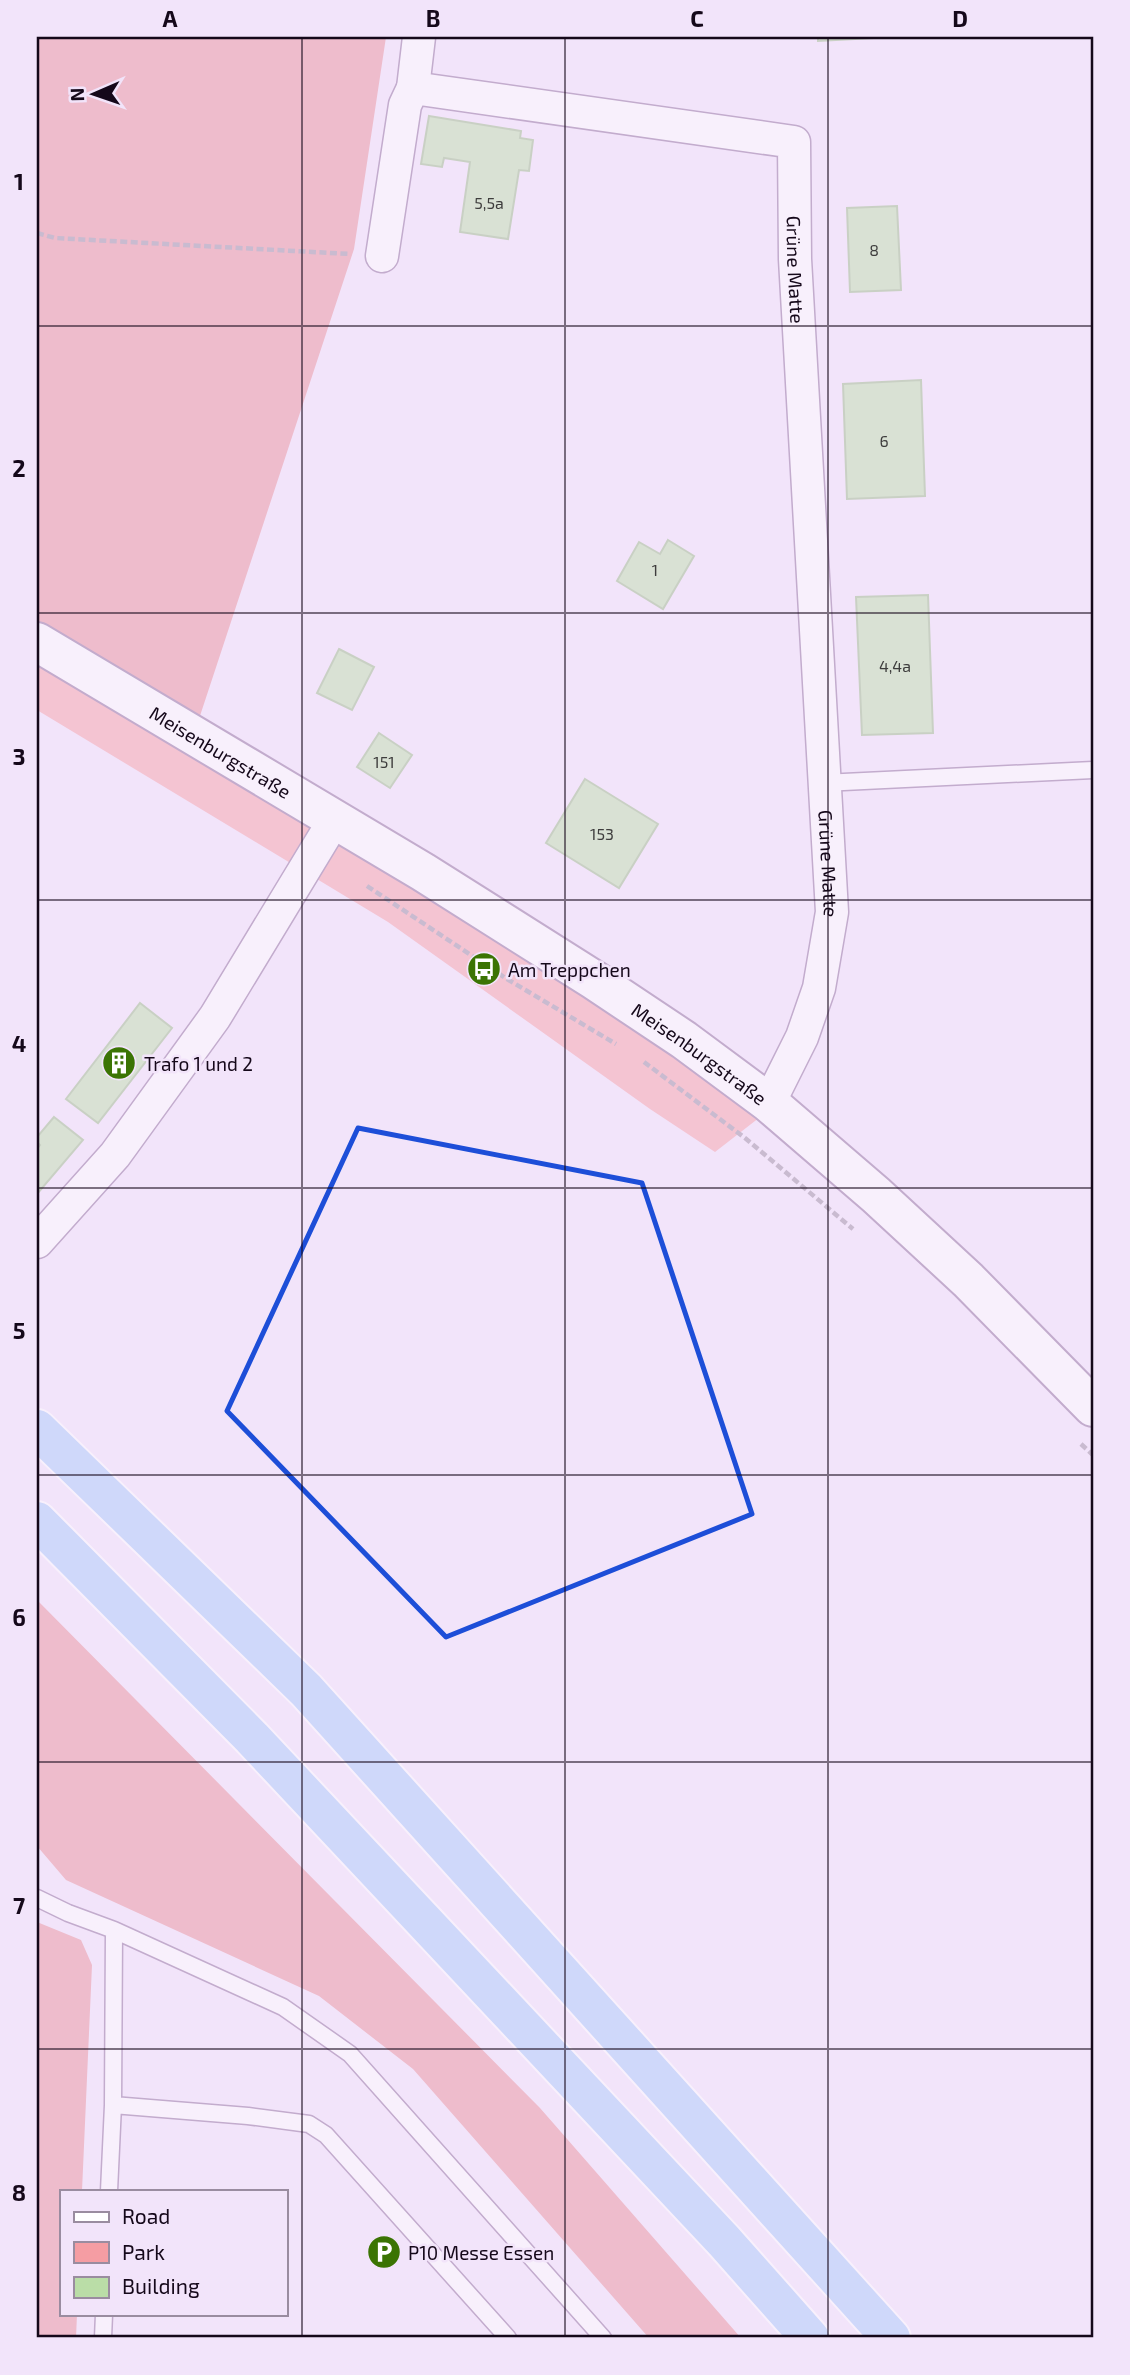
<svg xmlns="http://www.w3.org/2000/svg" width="1130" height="2375" font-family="'Exo 2',sans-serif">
<rect width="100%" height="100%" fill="#f2e4fa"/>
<path fill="#f59da3" d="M37 646 768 1111 715 1152 650 1109 388 922 37 710Z"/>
<path fill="#e88c94" d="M37 37H386L354 249 194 734 37 637Z
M37 1600 540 2108 741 2338H649L413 2069 319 1996 66 1880 37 1846Z
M37 1922 81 1940 92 1965 82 2191H61V2314H77L76 2338H37Z"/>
<path fill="#badda7" stroke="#97b984" stroke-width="2" d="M818 37H873V38L818 41Z
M429 116 521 131 520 138 533 140 529 171 519 170 508 239 460 232 470 162 444 158 442 167 421 164Z
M897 206 901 290 850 292 847 208Z
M921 380 925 496 847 499 843 384Z
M668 540 694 556 663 609 617 581 639 542 660 554Z
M928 595 933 733 862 735 856 597Z
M339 649 374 667 352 710 317 693Z
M379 733 412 755 390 788 357 767Z
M585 779 658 824 619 888 546 843Z
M140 1003 172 1028 98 1123 66 1099Z
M54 1117 83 1140 37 1194V1149L40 1145 37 1142V1137Z"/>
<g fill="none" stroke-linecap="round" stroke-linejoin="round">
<g stroke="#896898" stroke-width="19">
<path id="lane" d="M823 783 1093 770
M37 1898 68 1913 114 1930
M113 2105 114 1930 283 2007 350 2054 603 2338
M109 2191 113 2105 248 2116 309 2124 326 2135 508 2338
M103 2338 104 2314"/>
</g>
<g stroke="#896898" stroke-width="35">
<g id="street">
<path d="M413 88 419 37"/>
<path id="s1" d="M382 256 405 105 413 88 794 142 795 259 832 912 819 988 802 1037 769 1103"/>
<path d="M37 1242 115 1155 215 1017 335 819"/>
</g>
</g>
<g stroke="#896898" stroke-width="42">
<g id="secondary">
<path id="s2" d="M37 642 423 872 594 980 684 1040 769 1103 876 1195 968 1280 1093 1407"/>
</g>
</g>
<g stroke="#fff" stroke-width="42">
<path id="highway" d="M37 1429 306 1690 891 2338
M37 1521 252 1738 724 2241 810 2338"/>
</g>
<path stroke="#97899e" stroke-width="4.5" stroke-dasharray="7 3.5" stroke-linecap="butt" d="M37 233 55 238 350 254
M367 886 507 979 616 1044
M644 1062 745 1138 853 1229
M1081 1444 1093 1455"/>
<use href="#lane" stroke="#fff" stroke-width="16"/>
<use href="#street" stroke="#fff" stroke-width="32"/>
<use href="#secondary" stroke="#fff" stroke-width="38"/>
<use href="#highway" stroke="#a5cafb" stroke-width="38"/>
</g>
<path d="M0 0H1130V2375H0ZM358 1128 642 1183 752 1514 446 1637 227 1411Z" fill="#f2e4fa" fill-opacity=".55" fill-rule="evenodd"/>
<path fill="none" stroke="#1d4ed8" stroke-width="5" stroke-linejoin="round" d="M358 1128 642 1183 752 1514 446 1637 227 1411Z"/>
<path fill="none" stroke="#15081a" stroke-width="2" stroke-opacity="0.55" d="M302 37V2338M565 37V2338M828 37V2338M37 326H1093M37 613H1093M37 900H1093M37 1188H1093M37 1475H1093M37 1762H1093M37 2049H1093"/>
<defs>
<g id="bus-disc" transform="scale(1.75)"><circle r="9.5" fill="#3b7403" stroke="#f2e4fa"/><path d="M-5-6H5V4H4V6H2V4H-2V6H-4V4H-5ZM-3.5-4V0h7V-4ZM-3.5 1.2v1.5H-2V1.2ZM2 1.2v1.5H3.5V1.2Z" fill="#fff"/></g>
<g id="building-disc" transform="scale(1.75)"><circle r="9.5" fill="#3b7403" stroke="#f2e4fa"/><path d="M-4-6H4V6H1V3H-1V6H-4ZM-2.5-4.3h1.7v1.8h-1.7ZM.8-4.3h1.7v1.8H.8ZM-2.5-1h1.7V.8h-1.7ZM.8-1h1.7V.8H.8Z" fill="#fff"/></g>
<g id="parking-disc" transform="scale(1.75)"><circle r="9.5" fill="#3b7403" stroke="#f2e4fa"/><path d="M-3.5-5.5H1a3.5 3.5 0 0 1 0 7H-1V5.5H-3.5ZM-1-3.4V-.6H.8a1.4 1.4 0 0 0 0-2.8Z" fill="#fff"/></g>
</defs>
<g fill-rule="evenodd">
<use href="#bus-disc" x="484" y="969"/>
<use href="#building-disc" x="119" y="1063"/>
<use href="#parking-disc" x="384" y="2252"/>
</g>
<g text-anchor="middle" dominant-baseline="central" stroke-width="5" stroke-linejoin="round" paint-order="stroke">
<g font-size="16" fill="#3e3d3d">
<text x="489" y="202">5,5a</text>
<text x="874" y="249">8</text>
<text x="884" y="440">6</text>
<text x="655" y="569">1</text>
<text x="895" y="665">4,4a</text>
<text x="384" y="761">151</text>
<text x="602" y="833">153</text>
</g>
<g font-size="19" fill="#15081a" stroke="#f2e4fa">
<text stroke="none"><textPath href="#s1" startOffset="684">Grüne Matte</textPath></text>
<text stroke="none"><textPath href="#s2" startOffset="214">Meisenburgstraße</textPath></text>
<text stroke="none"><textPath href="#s1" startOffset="1279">Grüne Matte</textPath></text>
<text stroke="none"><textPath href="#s2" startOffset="780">Meisenburgstraße</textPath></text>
</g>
<g font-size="19" fill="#15081a" stroke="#f2e4fa" text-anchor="start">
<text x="508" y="969">Am Treppchen</text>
<text x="144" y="1063">Trafo 1 und 2</text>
<text x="408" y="2252">P10 Messe Essen</text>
</g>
</g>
<rect width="1130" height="2375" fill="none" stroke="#f2e4fa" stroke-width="77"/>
<rect x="60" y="2190" width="228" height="126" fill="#f2e4fa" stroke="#9a8ca0" stroke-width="2"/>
<rect x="74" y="2212" width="35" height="10" fill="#ffffff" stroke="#9a8ca0" stroke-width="2"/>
<text x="122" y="2224" font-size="21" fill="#15081a">Road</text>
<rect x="74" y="2242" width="35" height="21" fill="#f59da3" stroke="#9a8ca0" stroke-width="2"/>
<text x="122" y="2260" font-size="21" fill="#15081a">Park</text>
<rect x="74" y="2277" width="35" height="21" fill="#badda7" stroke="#9a8ca0" stroke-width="2"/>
<text x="122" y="2294" font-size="21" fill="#15081a">Building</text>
<g transform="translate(94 94) rotate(268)" stroke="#f2e4fa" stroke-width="5" paint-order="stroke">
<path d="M0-5L12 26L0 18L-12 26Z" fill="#15081a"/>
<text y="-10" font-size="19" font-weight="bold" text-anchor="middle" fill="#15081a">N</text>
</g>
<rect x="38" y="38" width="1054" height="2298" fill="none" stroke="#15081a" stroke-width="2.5"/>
<g font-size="23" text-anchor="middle" font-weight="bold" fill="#15081a">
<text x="170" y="27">A</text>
<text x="433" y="27">B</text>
<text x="697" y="27">C</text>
<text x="960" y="27">D</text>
<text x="19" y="190">1</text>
<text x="19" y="477">2</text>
<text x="19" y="765">3</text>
<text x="19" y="1052">4</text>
<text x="19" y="1339">5</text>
<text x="19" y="1626">6</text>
<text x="19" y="1914">7</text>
<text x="19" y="2201">8</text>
</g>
</svg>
